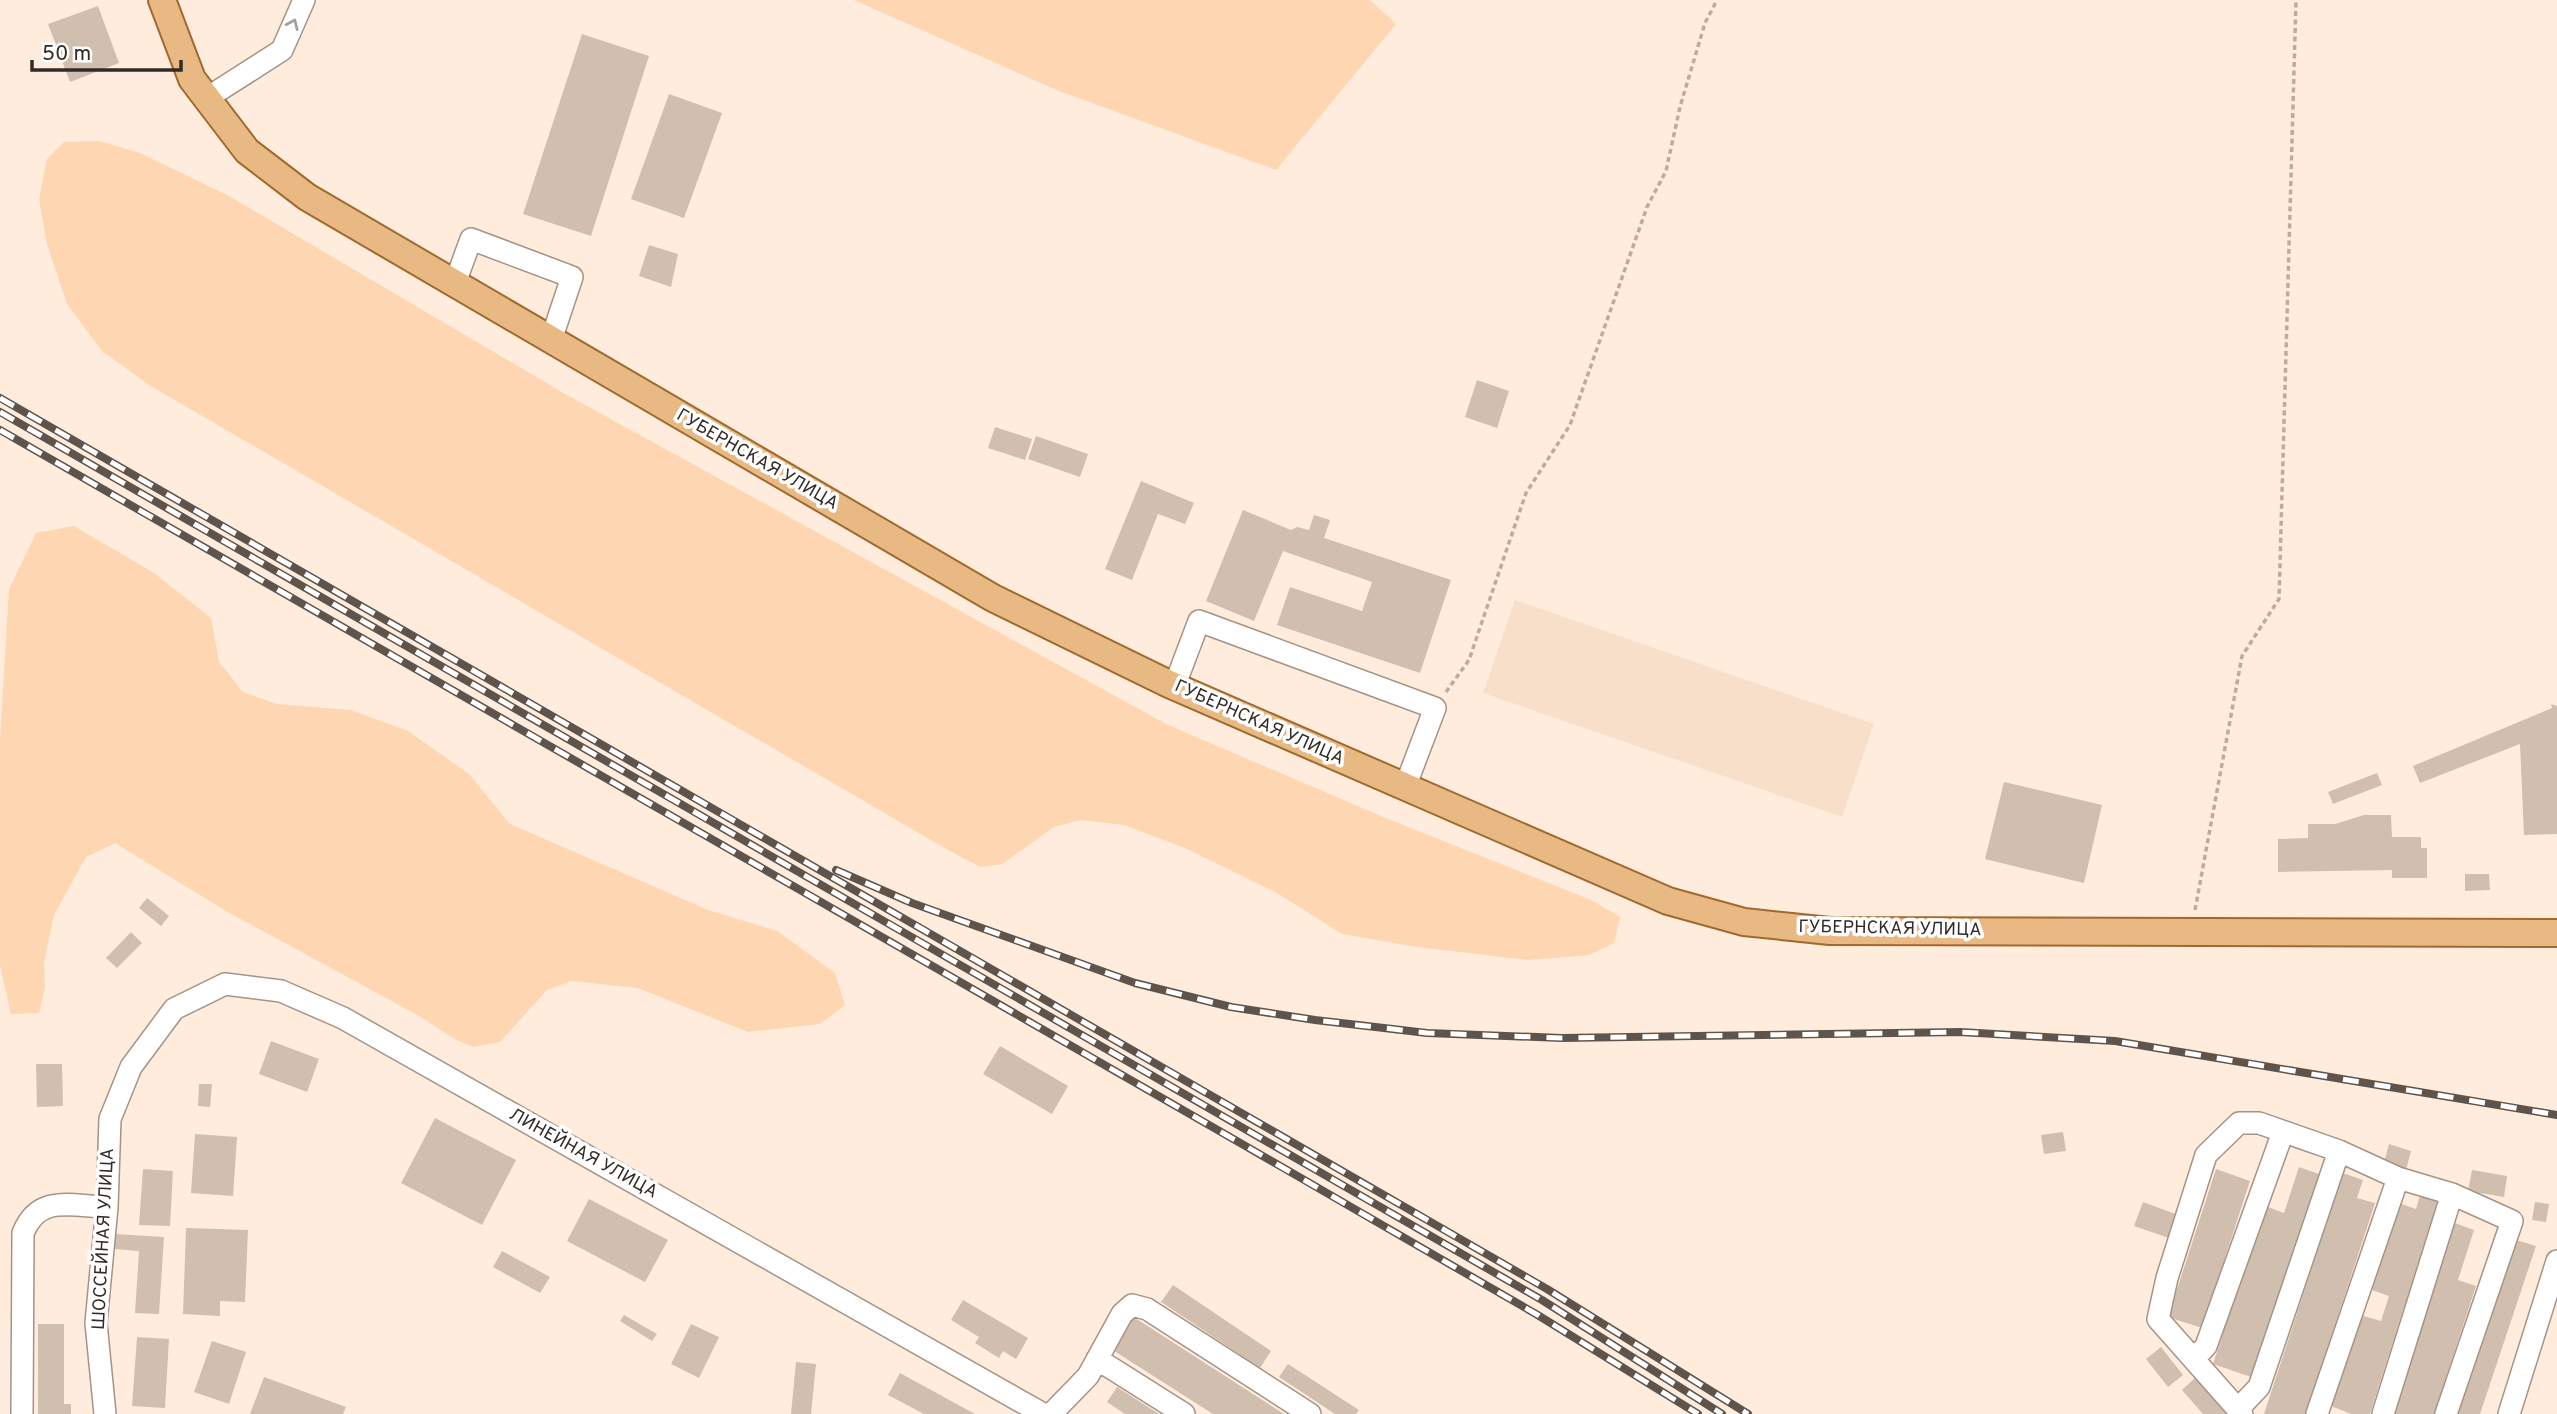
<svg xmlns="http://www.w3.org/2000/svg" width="2557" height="1414" font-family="Overpass,sans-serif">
<rect width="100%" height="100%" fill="#ffecdc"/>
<path fill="#f8dfca" d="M1515 600 1874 724 1842 817 1483 693Z"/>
<path fill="#fed6b2" d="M854 0H1370L1396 24 1276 170 1059 91Z
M99 141 140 153 229 196 567 395 1168 725 1388 819 1591 900 1620 917 1614 943 1589 955 1528 960 1417 947 1342 934 1277 893 1185 848 1124 825 1081 820 1054 827 1002 864 980 867 948 850 149 385 102 351 67 304 47 244 39 199 47 159 64 142Z
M74 526 154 573 211 618 219 662 243 692 277 704 351 710 408 731 469 774 510 824 708 910 777 931 835 973 845 1005 820 1024 748 1032 638 988 571 981 547 990 500 1042 474 1047 456 1040 421 1017 226 911 115 843 86 857 54 915 44 963 45 988 39 1013 11 1014 0 965V740L9 589 36 533Z"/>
<path fill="#d0beae" d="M98 6 119 63 70 82 48 24Z
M582 34 649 56 591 236 523 214Z
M669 94 722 113 684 218 631 199Z
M649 245 678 254 671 287 639 276Z
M1477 380 1509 391 1497 428 1465 417Z
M995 427 1032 439 1025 460 988 448Z
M1036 436 1088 454 1080 477 1028 459Z
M1141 481 1194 503 1185 524 1158 514 1132 580 1105 569Z
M1243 510 1291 530 1297 527 1309 530 1314 515 1330 520 1324 538 1451 580 1420 673 1277 625 1290 587 1362 611 1372 582 1283 551 1254 621 1206 601Z
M2551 704 2557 706V834L2524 835 2520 744 2420 783 2413 766 2552 708Z
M2377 773 2382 785 2333 804 2328 792Z
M2004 782 2102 805 2084 883 1985 859Z
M2364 815H2391L2392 837H2421V848H2427V878H2392V870L2278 872V839L2308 838V824H2335Z
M2465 874H2489L2490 890 2465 891Z
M147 898 169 916 161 926 139 908Z
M131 932 142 943 117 968 106 958Z
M271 1041 319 1059 307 1092 259 1074Z
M1000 1046 1068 1086 1052 1114 983 1074Z
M36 1064H62L63 1106 37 1107Z
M199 1084H212L210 1107 198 1106Z
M435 1118 516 1160 482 1225 401 1183Z
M2063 1132 2066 1151 2044 1154 2041 1135Z
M195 1134 237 1137 233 1196 191 1193Z
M2389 1144 2411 1151 2406 1170 2384 1163Z
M2299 1167 2319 1174 2251 1377 2213 1364 2265 1206 2284 1213Z
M143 1169 173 1171 170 1226 139 1225Z
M2216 1169 2250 1181 2202 1328 2168 1317Z
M2472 1170 2507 1176 2504 1197 2468 1191Z
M2343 1173 2363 1180 2357 1198 2375 1203 2306 1414H2264Z
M2420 1195 2438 1201 2370 1414H2351L2331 1406 2360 1315 2381 1321 2389 1296 2372 1290 2399 1203 2416 1209Z
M589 1199 668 1240 645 1282 567 1241Z
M2143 1202 2178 1215 2169 1238 2134 1226Z
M2535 1202 2549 1204 2546 1222 2532 1220Z
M2455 1223 2474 1230 2458 1280 2476 1286 2434 1414H2393Z
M186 1228 248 1230 245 1302 220 1301V1316L183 1314Z
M115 1234 164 1237 159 1314 135 1313 139 1251 115 1249Z
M2516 1240 2536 1246 2480 1414H2458Z
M502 1251 550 1277 540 1293 493 1267Z
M1173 1285 1271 1351 1260 1368 1161 1302Z
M963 1300 1028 1338 1016 1359 1003 1351 999 1358 975 1343 979 1337 951 1320Z
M624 1315 657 1334 652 1341 620 1321Z
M1132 1316 1284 1414H1213L1111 1349Z
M38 1324H64V1404H71V1414H38Z
M691 1324 719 1337 699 1378 671 1364Z
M137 1337 169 1339 165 1408 132 1406Z
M212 1341 246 1352 229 1404 194 1392Z
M2161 1347 2183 1375 2168 1387 2146 1359Z
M796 1362 816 1364 811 1414H791Z
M1288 1364 1359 1410 1356 1414H1335L1279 1377Z
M900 1373 975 1414H924L888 1395Z
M264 1377 346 1407 343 1414H250Z
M2196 1377 2229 1414H2203L2182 1390Z
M1117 1387 1159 1414H1125L1107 1402Z"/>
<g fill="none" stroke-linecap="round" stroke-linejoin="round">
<g stroke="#a59486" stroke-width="24">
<path id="minor" d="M207 98 282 50 304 0
M455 283 471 239 572 277 551 340
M1174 687 1199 621 1435 708 1405 787
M2195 1358 2206 1346 2283 1132
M1097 1359 1184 1414
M2238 1409 2259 1387 2339 1151
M22 1414 23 1233C39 1194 70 1206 107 1207
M105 1414 96 1323 107 1207 110 1119 131 1067 174 1009 225 984 281 991 343 1018 1043 1414
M1051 1414 1088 1376 1122 1314 1132 1305 1147 1309 1310 1414
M2242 1414 2158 1319 2167 1278 2206 1155 2239 1123H2259L2339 1151 2398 1178 2452 1194 2512 1221 2446 1414
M2317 1414 2398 1178
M2383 1414 2452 1194
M2509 1414 2557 1261"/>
</g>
<g stroke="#a0692d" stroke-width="30">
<path id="major" d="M162 0 192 79 247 151 307 197 993 598 1169 684 1668 901 1744 922 1830 931 2557 933"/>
</g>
<path stroke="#bbac9f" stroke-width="3.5" stroke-dasharray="5 3.5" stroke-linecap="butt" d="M1446 692 1469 660 1526 493 1570 425 1647 207 1666 171 1680 107 1705 23 1717 0
M2195 910 2242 656 2279 599 2296 0"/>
<use href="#minor" stroke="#fff" stroke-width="21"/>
<use href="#major" stroke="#e9b984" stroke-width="26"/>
<g stroke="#5e544c" stroke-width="8">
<path id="rail" d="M0 398 1547 1289 1748 1414
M0 412 1542 1300 1722 1414
M0 430 1242 1144 1536 1314 1698 1414
M836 870 912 903 1135 983 1231 1007 1315 1020 1427 1033 1562 1038 1960 1032 2115 1041 2557 1115"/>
</g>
<use href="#rail" stroke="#fff" stroke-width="5" stroke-dasharray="16" stroke-linecap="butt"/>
</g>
<defs><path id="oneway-chevron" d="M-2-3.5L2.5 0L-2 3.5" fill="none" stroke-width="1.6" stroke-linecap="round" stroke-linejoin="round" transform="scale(1.75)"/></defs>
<use stroke="#a3a09d" href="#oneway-chevron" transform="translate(293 24) rotate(-66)"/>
<g text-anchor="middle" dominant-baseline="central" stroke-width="7" stroke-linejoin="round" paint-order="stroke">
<g font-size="18" fill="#322b25" stroke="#fff">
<text transform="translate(757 460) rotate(30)">ГУБЕРНСКАЯ УЛИЦА</text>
<text transform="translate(1259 723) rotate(24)">ГУБЕРНСКАЯ УЛИЦА</text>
<text transform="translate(1890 929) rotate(1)">ГУБЕРНСКАЯ УЛИЦА</text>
<text transform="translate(583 1154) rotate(29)">ЛИНЕЙНАЯ УЛИЦА</text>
<text transform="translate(104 1239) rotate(-87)">ШОССЕЙНАЯ УЛИЦА</text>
</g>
</g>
<path d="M32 60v10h149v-10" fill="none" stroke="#322b25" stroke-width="3.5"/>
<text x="42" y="60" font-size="21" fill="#322b25" stroke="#ffffff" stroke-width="5" paint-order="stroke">50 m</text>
</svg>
